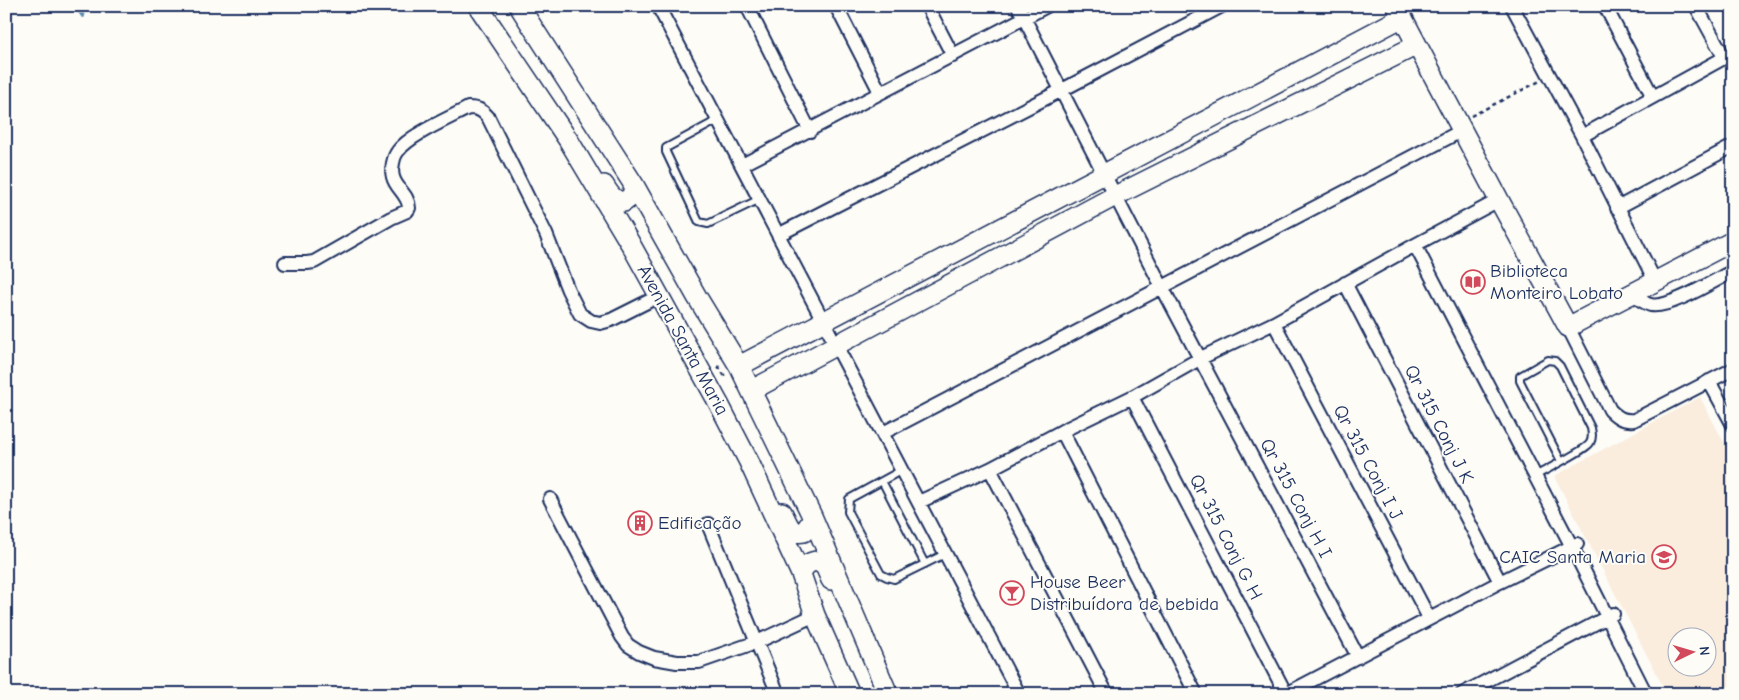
<svg xmlns="http://www.w3.org/2000/svg" width="1739" height="700" font-family="'Comic Neue',sans-serif">
<rect width="100%" height="100%" fill="#fdfcf7"/>
<filter id="ink" filterUnits="userSpaceOnUse"><feTurbulence type="fractalNoise" baseFrequency=".02" numOctaves="2"/><feDisplacementMap in="SourceGraphic" scale="10" xChannelSelector="R" yChannelSelector="G"/><feConvolveMatrix kernelMatrix="1 2 1 2 8 2 1 2 1" color-interpolation-filters="sRGB"/></filter>
<g filter="url(#ink)">
<path fill="#faedde" fill-rule="evenodd" d="M1700 397 1733 459V694H1667L1554 476ZM1676 638H1706V668H1676Z"/>
<g fill="none" stroke-linecap="round" stroke-linejoin="round">
<path stroke="#5b8fb0" stroke-width="4" d="M76 6 83 16"/>
<g stroke="#1b2f5e" stroke-width="10">
<path id="lane" d="M718 120 666 148V152L699 222 708 224 760 199
M902 470 849 499 848 512 881 574 887 577 894 579 945 554
M1535 476C1545 470 1586 450 1590 443 1593 438 1592 433 1591 428L1560 366 1555 361 1548 360 1520 376V381L1561 461
M882 481 925 564"/>
</g>
<g stroke="#1b2f5e" stroke-width="16">
<path id="street" d="M658 6 1019 694
M747 6 810 131
M836 6 880 92
M927 6 953 56
M1018 6 1162 287 1358 657
M1512 6 1582 136 1655 281
M1605 6 1653 97
M1696 6 1724 57
M1582 136 1733 53
M742 165 1047 6
M1499 200 1415 245 1572 547 1646 694
M1617 208 1733 146
M778 235 1062 90 1222 6
M285 263H307L314 262 391 218 407 211 409 208C409 195 396 189 393 177 391 170 393 157 398 151 409 135 450 118 468 108 478 108 482 110 488 117L546 234 568 290 580 314 591 321 600 323 611 320 659 296
M1345 283 1500 582
M1631 294C1637 297 1645 304 1651 305 1669 309 1715 280 1733 271
M1274 323 1429 618
M1568 327 1610 410C1618 418 1623 421 1634 420L1733 369
M1709 381 1733 425
M1132 397 1286 694
M1062 431 1196 694
M883 433 1463 130
M990 469 1107 694
M550 499 622 637 628 645 639 652 654 658 677 662H699L757 642 815 615
M919 502 990 469 1062 431 1132 397 1201 358 1274 323 1415 245
M708 524 778 694
M1286 694 1500 582 1577 544
M1462 694 1613 614"/>
</g>
<g stroke="#1b2f5e" stroke-width="22">
<path id="secondary" d="M478 6 569 141 630 243 719 404 749 462 801 574 815 615 850 694
M519 6 634 185 697 297 739 366 812 516 888 694
M1397 7 1499 200 1568 327 1733 241
M604 185C609 193 613 201 624 202L632 196 634 185
M739 366 1401 18
M752 390 1115 196 1417 45
M782 512C788 523 790 535 804 532L811 522 812 516
M801 574C804 566 808 562 817 561L825 566 831 580"/>
</g>
<path stroke="#1b2f5e" stroke-width="2.5" stroke-dasharray="4 4" stroke-linecap="butt" d="M1471 116 1540 81
M718 366 726 378"/>
<use href="#lane" stroke="#fdfcf7" stroke-width="6"/>
<use href="#street" stroke="#fdfcf7" stroke-width="12"/>
<use href="#secondary" stroke="#fdfcf7" stroke-width="19"/>
</g>
</g>
<defs>
<g id="library-ring" transform="scale(1.25)"><circle r="9.5" fill="#fdfcf7" stroke="#d1495b" stroke-width="1.5"/><path d="M-6-4Q-3-5.5-.7-3.5V5Q-3 3-6 4ZM6-4Q3-5.5 .7-3.5V5Q3 3 6 4Z" fill="#d1495b"/></g>
<g id="building-ring" transform="scale(1.25)"><circle r="9.5" fill="#fdfcf7" stroke="#d1495b" stroke-width="1.5"/><path d="M-4-6H4V6H1V3H-1V6H-4ZM-2.5-4.3h1.7v1.8h-1.7ZM.8-4.3h1.7v1.8H.8ZM-2.5-1h1.7V.8h-1.7ZM.8-1h1.7V.8H.8Z" fill="#d1495b"/></g>
<g id="school-ring" transform="scale(1.25)"><circle r="9.5" fill="#fdfcf7" stroke="#d1495b" stroke-width="1.5"/><path d="M0-5L7-2L0 1L-7-2ZM-4 1L0 2.5L4 1V4Q0 6-4 4Z" fill="#d1495b"/></g>
<g id="bar-ring" transform="scale(1.25)"><circle r="9.5" fill="#fdfcf7" stroke="#d1495b" stroke-width="1.5"/><path d="M-6-5H6L.8 .8V4.5H3.5V6h-7V4.5H-.8V.8Z" fill="#d1495b"/></g>
</defs>
<g fill-rule="evenodd">
<use href="#library-ring" x="1473" y="282"/>
<use href="#building-ring" x="640" y="523"/>
<use href="#school-ring" x="1664" y="557"/>
<use href="#bar-ring" x="1012" y="593"/>
</g>
<g text-anchor="middle" dominant-baseline="central" stroke-width="4" stroke-linejoin="round" paint-order="stroke">
<g font-size="19" fill="#1b2f5e" stroke="#fdfcf7" text-anchor="start">
<text x="1490" y="271">Biblioteca<tspan x="1490" dy="22">Monteiro Lobato</tspan></text>
<text x="658" y="523">Edificação</text>
<text x="1646" y="557" text-anchor="end">CAIC Santa Maria</text>
<text x="1030" y="582">House Beer<tspan x="1030" dy="22">Distribuídora de bebida</tspan></text>
</g>
<g font-size="19" fill="#1b2f5e" stroke="#fdfcf7">
<text transform="translate(683 340) rotate(61)">Avenida Santa Maria</text>
<text transform="translate(1439 424) rotate(63)">Qr 315 Conj J K</text>
<text transform="translate(1368 462) rotate(62)">Qr 315 Conj I J</text>
<text transform="translate(1296 498) rotate(62)">Qr 315 Conj H I</text>
<text transform="translate(1226 537) rotate(63)">Qr 315 Conj G H</text>
</g>
</g>
<rect width="1739" height="700" fill="none" stroke="#fdfcf7" stroke-width="25"/>
<rect x="12" y="12" width="1714" height="675" fill="none" stroke="#1b2f5e" stroke-width="2" filter="url(#ink)"/>
<g transform="translate(1692 652) rotate(85)"><circle r="24" fill="#fdfcf7" stroke="#a3aaba"/>
<path d="M0-4L9 19L0 12L-9 19Z" fill="#d1495b"/>
<text y="-8" font-size="14" font-weight="bold" text-anchor="middle" fill="#1b2f5e">N</text>
</g>
</svg>
